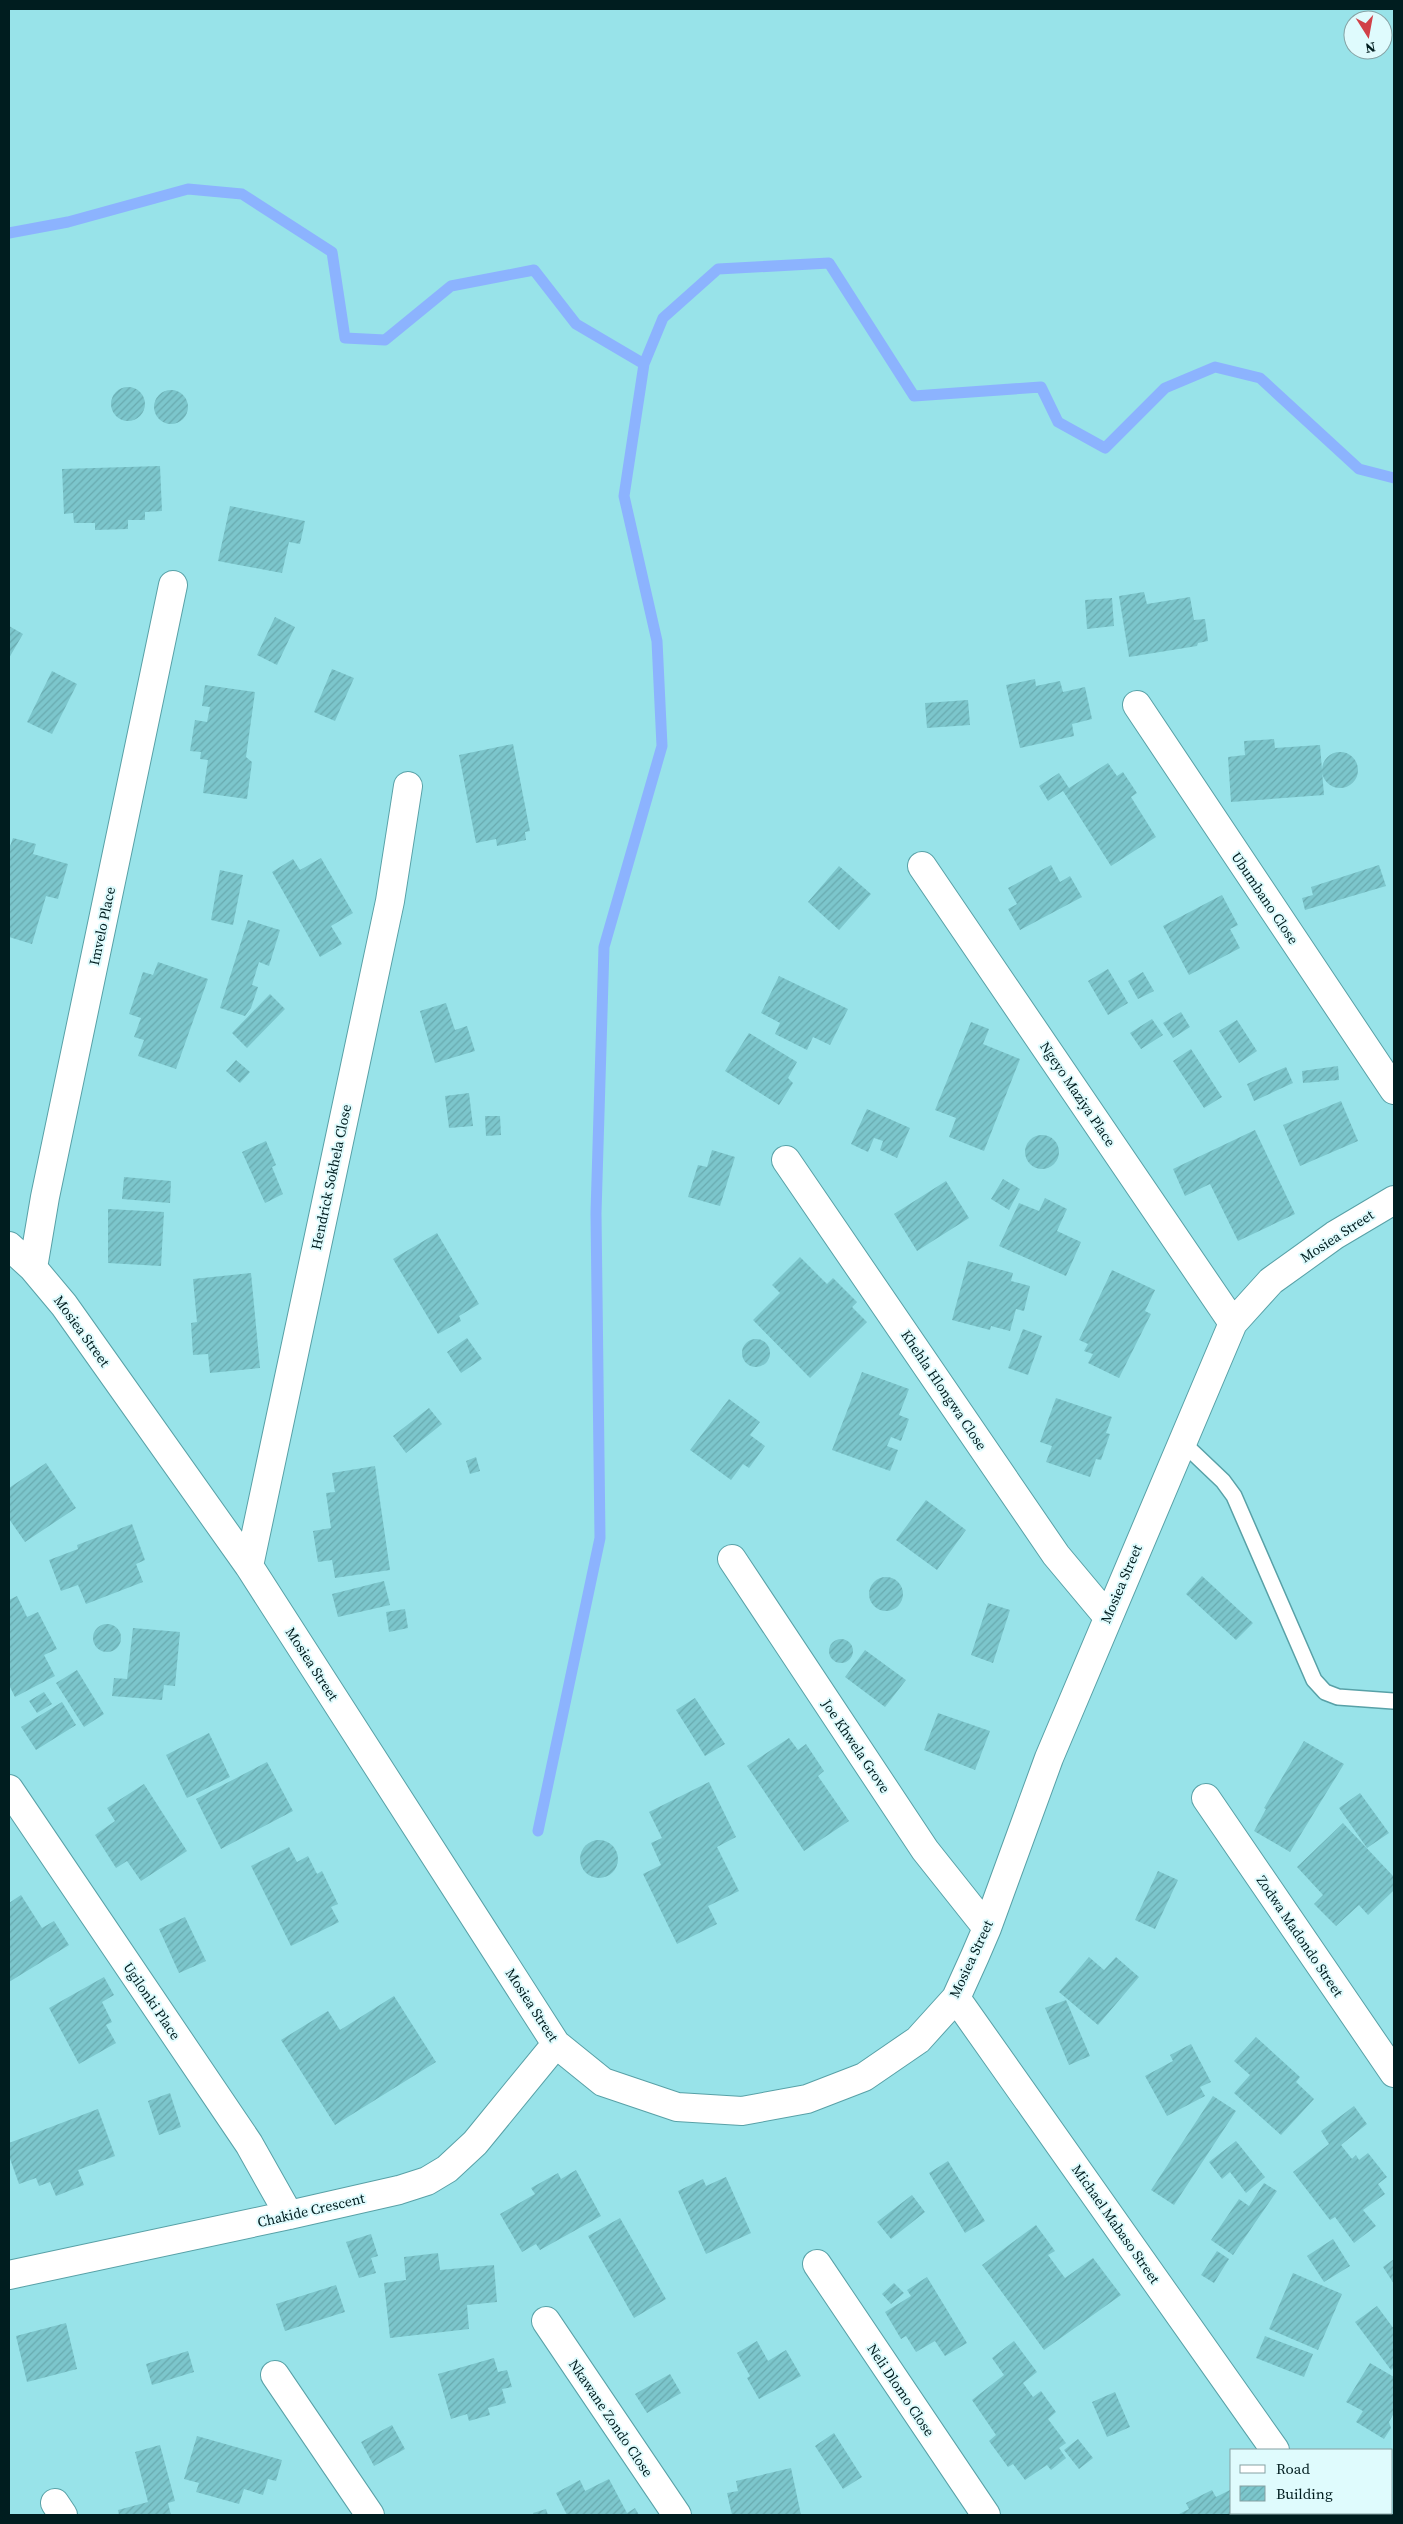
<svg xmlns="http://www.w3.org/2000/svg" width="1403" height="2524" font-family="'Source Serif 4',serif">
<defs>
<pattern id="building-hatch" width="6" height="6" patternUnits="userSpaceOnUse" patternTransform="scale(1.25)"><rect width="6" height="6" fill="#7cc6cc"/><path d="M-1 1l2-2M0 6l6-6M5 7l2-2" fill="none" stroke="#69aaaf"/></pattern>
</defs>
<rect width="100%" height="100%" fill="#98e3e9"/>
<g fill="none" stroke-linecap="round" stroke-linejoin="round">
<path stroke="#8cb3fe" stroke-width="11" d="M9 233 68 222 188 189 242 194 332 252 345 338 385 340 451 286 534 270 576 324 644 364 663 318 718 269 829 263 914 396 1041 387 1058 422 1105 448 1165 388 1215 367 1260 378 1359 469 1394 478
M538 1831 600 1538 596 1213 604 947 662 746 657 641 624 496 644 364"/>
</g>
<path fill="url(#building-hatch)" d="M111 404a17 17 0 1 1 34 0a17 17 0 1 1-34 0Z
M154 407a17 17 0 1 1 34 0a17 17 0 1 1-34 0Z
M160 466 162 511 145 512V520H128V529L95 530V523H74L73 513 64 514 62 469Z
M230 506 305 521 300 544 289 542 282 573 218 561Z
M1144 592 1147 604 1190 597 1194 620 1205 619 1208 641 1198 643 1197 646 1129 657 1119 596Z
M1112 598 1114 626 1087 629 1085 600Z
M275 617 295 627 277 665 257 655Z
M9 626 23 634 9 658Z
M332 669 354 678 335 721 314 712Z
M52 671 77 684 52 734 27 722Z
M1035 679 1036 686 1060 681 1063 692 1085 687 1092 719 1072 724 1074 736 1020 748 1006 685Z
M205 685 255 692 246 757 252 762 247 799 203 793 208 760 200 759 201 752 190 751 195 720 207 722 210 707 202 706Z
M968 700 970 725 927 728 925 703Z
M1274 739 1275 748 1320 745 1324 795 1231 802 1228 757 1245 755 1244 741Z
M513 744 530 831 525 832 526 840 497 846 496 839 476 843 459 755Z
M1322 770a18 18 0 1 1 36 0a18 18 0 1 1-36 0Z
M1108 763 1117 776 1123 772 1137 793 1131 797 1156 837 1111 866 1063 791 1048 801 1039 786 1059 773 1069 788Z
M13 838 36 844 33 854 68 864 58 899 46 896 32 944 9 937V849Z
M321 858 353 913 331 926 342 944 320 957 272 872 293 859 300 870Z
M1051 865 1060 882 1070 876 1082 897 1020 930 1008 909 1017 904 1008 888Z
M1379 865 1386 886 1305 910 1302 898 1313 895 1311 887Z
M839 866 871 894 839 930 808 902Z
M220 870 243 875 233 925 211 920Z
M1222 895 1238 925 1230 929 1240 948 1189 975 1163 926Z
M248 920 280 930 269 966 259 962 252 985 258 987 251 1008 245 1016 220 1008Z
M158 962 208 979 176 1069 138 1056 144 1040 134 1037 141 1018 129 1014 143 972 153 975Z
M1108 969 1128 1003 1108 1015 1088 981Z
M1143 972 1154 991 1138 999 1128 981Z
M779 976 848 1009 830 1045 813 1037 807 1050 775 1034 780 1023 761 1013Z
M270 994 285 1009 247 1048 232 1033Z
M446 1003 455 1030 467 1026 475 1051 435 1063 420 1011Z
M1181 1012 1190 1027 1173 1038 1163 1023Z
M1152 1019 1163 1035 1141 1049 1130 1033Z
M1237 1020 1257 1051 1239 1063 1219 1031Z
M971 1022 989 1029 983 1044 1020 1059 984 1151 949 1137 956 1118 935 1110Z
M749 1033 797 1062 788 1078 793 1083 779 1105 725 1071Z
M1191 1049 1222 1097 1204 1108 1173 1061Z
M236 1060 250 1072 240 1083 226 1071Z
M1338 1066 1339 1080 1303 1083 1302 1071Z
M1286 1067 1293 1083 1254 1101 1247 1084Z
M469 1093 473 1126 449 1128 445 1096Z
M1341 1101 1358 1141 1300 1166 1283 1125Z
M867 1109 910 1128 897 1158 880 1150 883 1141 874 1138 868 1152 851 1144Z
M485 1116H500L501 1135 486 1136Z
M1255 1130 1295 1214 1238 1241 1210 1184 1185 1196 1173 1169Z
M1025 1152a17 17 0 1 1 34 0a17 17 0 1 1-34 0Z
M266 1141 276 1165 272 1167 283 1194 265 1203 242 1152Z
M712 1150 735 1157 720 1206 688 1197 698 1165 707 1167Z
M124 1177 171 1181 170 1203 122 1199Z
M1003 1179 1020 1189 1009 1210 991 1199Z
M946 1181 969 1218 917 1251 894 1214Z
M1045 1198 1067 1209 1057 1231 1081 1242 1066 1276 999 1246 1019 1203 1039 1211Z
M108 1209 164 1212 161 1266 108 1263Z
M437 1233 479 1304 459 1316 461 1321 438 1334 393 1259Z
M800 1257 827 1284 833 1278 857 1302 852 1307 867 1322 810 1378 753 1320 780 1293 772 1285Z
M968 1261 1013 1273 1011 1281 1030 1286 1024 1311 1016 1309 1010 1331 991 1326 990 1330 952 1320Z
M1112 1270 1155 1290 1145 1311 1151 1314 1119 1378 1088 1363 1093 1354 1084 1351 1088 1344 1079 1340Z
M251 1273 260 1368 210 1373 208 1354 193 1355 191 1323 197 1322 193 1279Z
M1023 1329 1042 1336 1028 1375 1008 1368Z
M467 1338 482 1359 461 1373 447 1352Z
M742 1353a14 14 0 1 1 28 0a14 14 0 1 1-28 0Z
M862 1372 909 1389 899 1415 909 1419 901 1441 891 1437 887 1446 898 1450 890 1471 832 1450Z
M1056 1398 1112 1417 1106 1433 1110 1434 1101 1460 1096 1459 1090 1477 1046 1462 1052 1446 1040 1442Z
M729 1399 760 1422 750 1435 765 1446 749 1468 743 1464 731 1480 690 1450Z
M429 1408 442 1424 406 1453 393 1436Z
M476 1457 480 1471 470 1474 466 1461Z
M46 1463 76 1508 25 1542 9 1519V1488Z
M375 1466 390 1570 335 1578 332 1560 318 1562 313 1531 331 1528 326 1493 335 1492 332 1473Z
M926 1500 966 1530 937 1570 896 1540Z
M132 1524 145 1560 136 1564 143 1582 86 1604 78 1585 61 1591 49 1560 78 1549 77 1545Z
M1202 1576 1253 1623 1236 1640 1186 1594Z
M869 1594a17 17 0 1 1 34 0a17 17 0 1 1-34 0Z
M384 1581 390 1605 338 1617 332 1594Z
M17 1596 27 1617 38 1612 57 1649 44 1655 55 1676 15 1697 9 1685V1600Z
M988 1603 1010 1610 993 1663 971 1655Z
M405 1609 408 1628 389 1632 386 1612Z
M93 1638a14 14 0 1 1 28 0a14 14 0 1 1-28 0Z
M133 1628 180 1632 175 1686 164 1685 162 1700 112 1696 114 1678 127 1679Z
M829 1651a12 12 0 1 1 24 0a12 12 0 1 1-24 0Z
M865 1650 906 1680 885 1707 845 1677Z
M77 1670 104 1714 84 1727 56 1683Z
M44 1692 52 1704 37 1713 29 1701Z
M695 1698 725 1744 705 1756 676 1710Z
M62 1702 76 1725 36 1750 21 1727Z
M938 1713 990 1731 975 1770 924 1750Z
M209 1733 230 1777 187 1798 166 1755Z
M789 1738 798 1750 806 1744 824 1771 818 1776 849 1821 804 1851 747 1766Z
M1304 1741 1344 1764 1290 1852 1254 1831 1266 1809 1264 1808Z
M267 1762 293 1811 221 1849 196 1799Z
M709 1782 736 1837 717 1847 739 1891 708 1906 717 1924 677 1944 643 1874 661 1865 651 1843 662 1838 649 1812Z
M144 1784 187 1851 141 1881 127 1861 116 1868 95 1835 115 1821 107 1808Z
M1360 1793 1389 1833 1367 1848 1339 1808Z
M1343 1823 1394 1877V1890L1368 1915 1359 1905 1336 1926 1314 1904 1323 1895 1297 1867Z
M580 1859a19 19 0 1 1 38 0a19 19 0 1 1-38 0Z
M289 1847 297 1862 308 1856 317 1874 322 1871 338 1904 331 1907 339 1922 291 1946 251 1866Z
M1158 1871 1178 1880 1155 1929 1135 1920Z
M21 1895 42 1928 54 1921 69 1945 9 1982V1903Z
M185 1917 206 1961 179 1973 159 1929Z
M1089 1957 1104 1970 1116 1957 1139 1977 1098 2025 1059 1992Z
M104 1977 114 1995 102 2002 112 2022 106 2025 116 2043 79 2064 49 2008Z
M394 1996 436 2062 335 2125 281 2040 328 2011 340 2030Z
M1066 2000 1090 2056 1069 2065 1045 2008Z
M1256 2037 1300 2077 1296 2082 1314 2099 1281 2135 1234 2093 1250 2075 1234 2061Z
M1191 2044 1211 2082 1200 2087 1205 2096 1167 2116 1145 2076 1173 2061 1170 2055Z
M170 2093 181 2127 159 2135 148 2101Z
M1213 2096 1236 2111 1174 2205 1151 2190Z
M1354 2106 1367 2124 1341 2145 1352 2159 1356 2155 1359 2160 1368 2153 1387 2177 1378 2184 1385 2194 1363 2210 1376 2226 1354 2243 1335 2217 1330 2220 1293 2172 1329 2144 1321 2131Z
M98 2109 115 2156 78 2170 84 2185 56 2196 50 2182 39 2186 36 2178 19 2184 9 2156V2143Z
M1236 2141 1265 2177 1246 2193 1230 2172 1222 2179 1209 2162Z
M948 2161 985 2221 965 2233 929 2173Z
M576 2170 601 2216 540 2250 536 2244 522 2252 500 2214 535 2194 531 2188 558 2173 561 2179Z
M726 2177 751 2233 706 2254 678 2191 703 2179 706 2186Z
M1264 2183 1277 2191 1233 2255 1211 2240 1239 2199 1249 2206Z
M912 2195 925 2212 891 2239 877 2222Z
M620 2218 666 2299 634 2318 588 2236Z
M1036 2225 1055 2251 1048 2255 1065 2278 1093 2258 1121 2295 1044 2350 982 2265Z
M371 2234 378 2256 371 2258 376 2273 359 2278 346 2242Z
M1333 2239 1350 2266 1324 2282 1307 2256Z
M1217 2251 1229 2259 1214 2283 1201 2275Z
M438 2253 440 2270 494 2265 497 2302 467 2305 469 2329 390 2338 384 2283 406 2280 404 2257Z
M1394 2259V2284L1383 2267Z
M1293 2273 1342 2294 1318 2350 1269 2329Z
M927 2277 967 2343 945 2356 935 2341 916 2352 906 2336 901 2339 885 2312 911 2296 907 2290Z
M894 2283 904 2293 891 2304 882 2294Z
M336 2285 345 2312 285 2331 276 2304Z
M1377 2306 1394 2329V2367L1391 2370 1355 2322Z
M66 2323 77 2369 27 2382 16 2336Z
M1265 2336 1313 2354 1304 2377 1256 2358Z
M757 2341 768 2361 786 2350 801 2376 759 2399 747 2378 750 2376 737 2353Z
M1014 2341 1037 2372 1023 2383 1033 2397 1041 2391 1056 2412 1048 2419 1066 2443 1059 2448 1066 2458 1051 2470 1047 2465 1025 2480 1013 2464 1008 2467 989 2441 996 2435 972 2400 1004 2375 992 2358Z
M188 2351 194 2372 152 2385 146 2364Z
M494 2358 498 2372 507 2370 512 2387 502 2389 506 2403 488 2408 490 2415 469 2421 467 2414 451 2419 438 2374Z
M1370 2363 1394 2377V2413L1389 2422 1391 2428 1384 2439 1356 2422 1363 2411 1346 2402Z
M670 2374 681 2393 647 2413 635 2394Z
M1115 2392 1130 2427 1107 2437 1092 2402Z
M392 2425 405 2449 374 2466 361 2442Z
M834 2433 862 2477 843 2489 815 2446Z
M197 2436 282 2460 276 2481 268 2479 263 2495 244 2489 239 2504 196 2492 199 2483 184 2479Z
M1078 2439 1093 2458 1079 2469 1064 2450Z
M160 2445 175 2501 168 2503 171 2515H119L118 2510 148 2502 135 2452Z
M791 2468 801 2515H732L727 2493 738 2491 736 2481Z
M609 2479 627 2513 635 2508 639 2515H567L556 2493 580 2480 585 2491Z
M1232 2489V2513H1251L1252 2515H1177L1189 2509 1186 2503 1212 2490 1216 2497Z
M546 2509 548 2515H534L533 2513Z"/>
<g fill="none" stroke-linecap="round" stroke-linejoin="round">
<g stroke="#58a1a7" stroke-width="18">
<path id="service" d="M1182 1442 1223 1481 1234 1496 1314 1680 1325 1692 1338 1697 1393 1701"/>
</g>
<g stroke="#58a1a7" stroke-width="30">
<path id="minor" d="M1137 705 1394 1090
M922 866 1233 1323
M786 1160 1056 1555 1107 1616
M9 1246 33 1268 64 1305 249 1566 556 2044 603 2082 677 2107 742 2111 807 2099 864 2077 918 2040 956 1998 975 1956 987 1928 1049 1758 1233 1323 1271 1281 1335 1235 1394 1200
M33 1268 45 1197 173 585
M732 1559 925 1850 987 1928
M249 1566 390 901 408 786
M9 1789 249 2144 289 2215
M1206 1798 1394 2073
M956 1998 1275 2450
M817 2264 986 2515
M9 2275 289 2215 399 2190 427 2181 447 2169 475 2143 556 2044
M546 2321 677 2515
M275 2375 370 2515
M55 2503 63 2515
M1319 2513 1321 2515"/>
</g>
<use href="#service" stroke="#fff" stroke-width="15"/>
<use href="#minor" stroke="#fff" stroke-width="28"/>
</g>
<g text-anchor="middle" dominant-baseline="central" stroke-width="4" stroke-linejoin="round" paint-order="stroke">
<g font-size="14" fill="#001d1f" stroke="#dffbfd">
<text transform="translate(1265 898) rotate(56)">Ubumbano Close</text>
<text transform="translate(102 926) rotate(-78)">Imvelo Place</text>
<text transform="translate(1078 1094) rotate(56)">Ngeyo Maziya Place</text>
<text transform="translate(331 1177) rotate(-78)">Hendrick Sokhela Close</text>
<text transform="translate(1337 1236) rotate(-33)">Mosiea Street</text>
<text transform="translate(82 1331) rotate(54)">Mosiea Street</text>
<text transform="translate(944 1390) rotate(56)">Khehla Hlongwa Close</text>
<text transform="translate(1121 1584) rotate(-67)">Mosiea Street</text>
<text transform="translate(312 1664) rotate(57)">Mosiea Street</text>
<text transform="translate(856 1746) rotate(56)">Joe Khwela Grove</text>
<text transform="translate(1300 1936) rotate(56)">Zodwa Madondo Street</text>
<text transform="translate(971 1959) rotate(-65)">Mosiea Street</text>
<text transform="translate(152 2001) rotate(56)">Ugilonki Place</text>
<text transform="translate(532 2005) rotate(57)">Mosiea Street</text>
<text transform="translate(311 2210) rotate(-13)">Chakide Crescent</text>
<text transform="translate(1116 2224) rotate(55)">Michael Mabaso Street</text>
<text transform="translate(901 2390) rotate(56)">Neli Dlomo Close</text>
<text transform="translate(611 2418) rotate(56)">Nkawane Zondo Close</text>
</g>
</g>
<rect width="1403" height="2524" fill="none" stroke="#001d1f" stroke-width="20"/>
<rect x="1230" y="2449" width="162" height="65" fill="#dffbfd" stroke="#86a2a4"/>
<rect x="1240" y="2465" width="25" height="8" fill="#ffffff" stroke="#86a2a4"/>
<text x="1276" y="2474" font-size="15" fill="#001d1f">Road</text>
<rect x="1240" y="2486" width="25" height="15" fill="url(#building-hatch)" stroke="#86a2a4"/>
<text x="1276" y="2499" font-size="15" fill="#001d1f">Building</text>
<g transform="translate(1368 35) rotate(169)"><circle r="24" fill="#dffbfd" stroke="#86a2a4"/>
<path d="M0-4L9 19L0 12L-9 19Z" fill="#d14148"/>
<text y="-8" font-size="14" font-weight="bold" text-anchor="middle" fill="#001d1f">N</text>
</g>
</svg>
